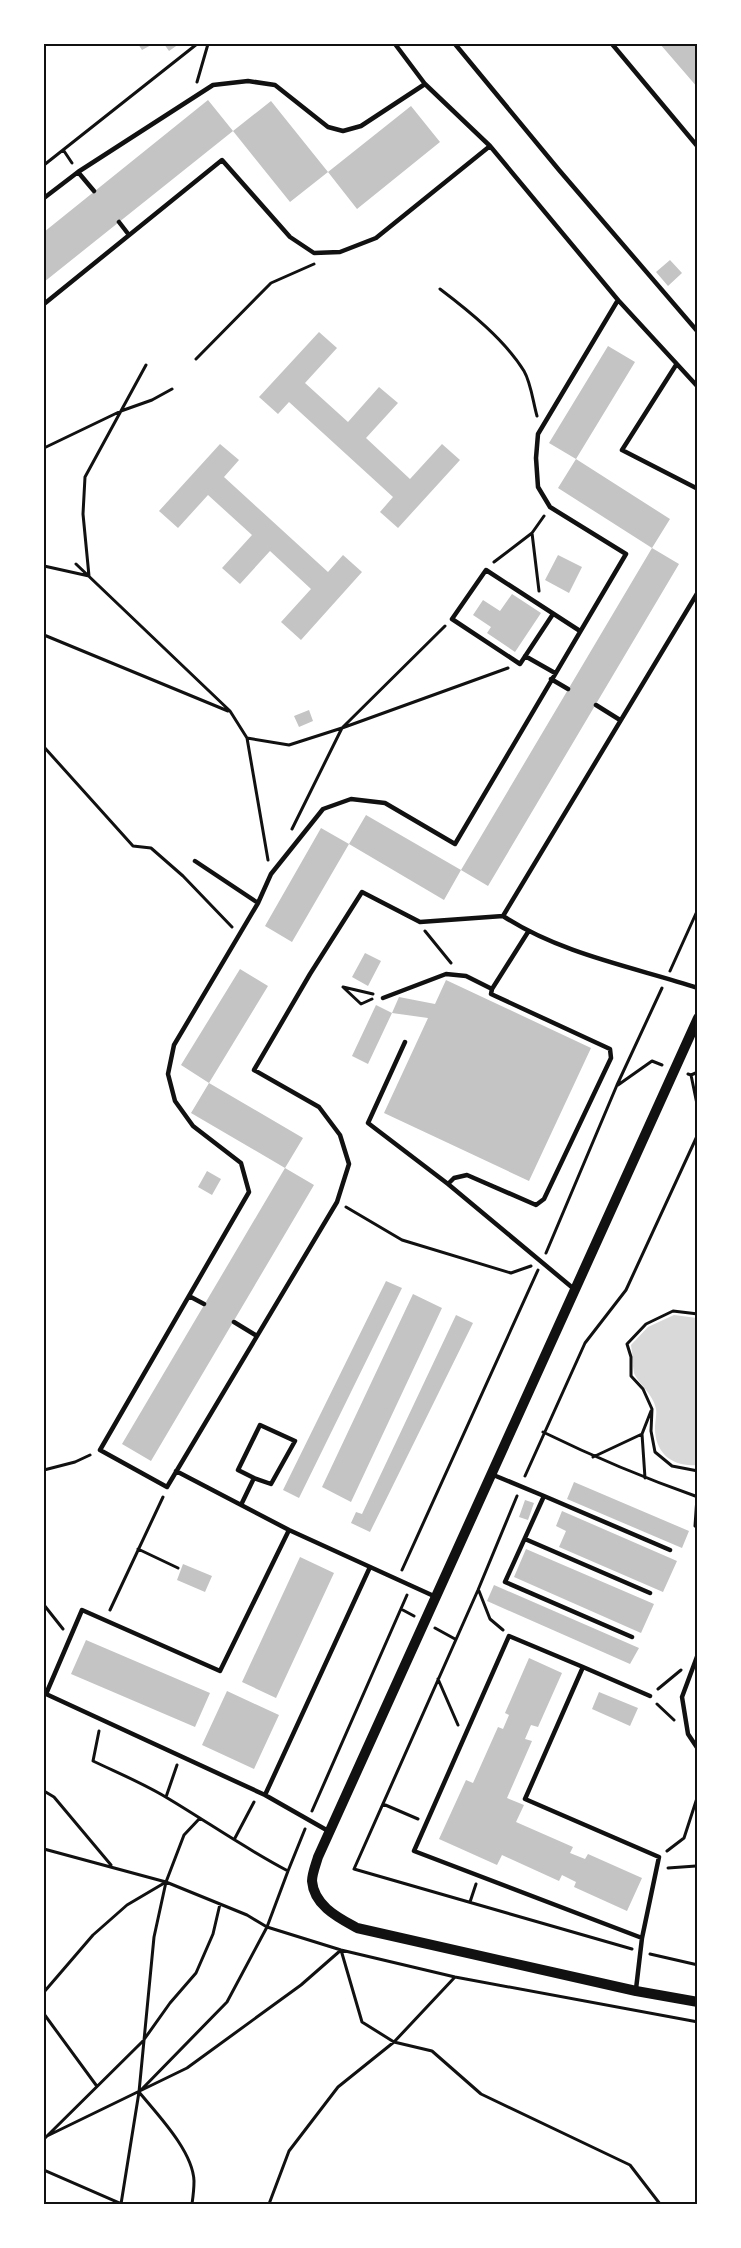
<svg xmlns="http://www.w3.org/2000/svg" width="741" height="2248" font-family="'Noto Sans',sans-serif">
<rect width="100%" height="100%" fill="#fff"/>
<path fill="#d9d9d9" d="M674 1315 697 1318V1465C672 1467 655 1453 655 1428 655 1422 657 1414 656 1409 654 1395 637 1382 634 1373 632 1364 633 1354 631 1345L648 1327Z"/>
<path fill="#c4c4c4" d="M138 44H153L142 50Z
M164 44H179L169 51Z
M660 44H698V88Z
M208 100 233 131 271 101 328 172 411 106 440 142 357 209 328 172 290 202 233 131 44 282V232Z
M670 260 682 273 668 286 656 272Z
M319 332 337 348 305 383 348 422 379 387 398 403 366 438 410 479 442 444 460 460 398 528 380 512 393 497 289 402 278 414 259 397Z
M608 346 635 362 576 459 549 443Z
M220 444 239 460 224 477 328 572 343 555 362 572 301 640 281 622 311 589 270 551 240 584 222 568 252 535 208 495 178 528 159 511Z
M576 459 670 519 652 548 558 488Z
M652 548 679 564 488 886 461 870 444 900 349 844 366 815 461 870Z
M558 555 582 567 569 593 545 580Z
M512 594 541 613 515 652 487 633 491 627 473 615 483 600 500 611Z
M309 710 313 721 299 727 294 716Z
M321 828 349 844 292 942 265 926Z
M365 953 381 961 368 986 352 977Z
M240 969 268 986 209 1083 181 1065Z
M446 980 591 1048 529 1181 384 1113 428 1018 392 1013 399 997 435 1004Z
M376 1005 392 1013 368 1064 352 1056Z
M209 1083 303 1138 285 1168 191 1113Z
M285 1168 314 1185 151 1461 122 1444Z
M207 1171 221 1179 212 1195 198 1187Z
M386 1281 402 1288 299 1498 283 1490Z
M413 1294 442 1308 351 1502 322 1487Z
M456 1315 473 1323 370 1532 351 1523 356 1512 362 1514Z
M574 1482 689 1531 682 1548 567 1499Z
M525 1500 534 1503 528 1520 519 1517Z
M562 1511 677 1561 663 1592 559 1547 566 1531 556 1526Z
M526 1549 654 1604 641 1633 514 1577Z
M300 1557 334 1573 276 1698 242 1682Z
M183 1564 212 1576 205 1592 177 1580Z
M494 1585 639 1648 630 1664 487 1601Z
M86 1640 210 1693 195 1727 71 1674Z
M529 1658 562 1673 538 1727 531 1725 525 1739 532 1741 507 1798 524 1805 516 1822 573 1847 570 1853 585 1859 588 1854 642 1878 627 1911 574 1887 576 1882 562 1875 559 1881 502 1855 497 1865 439 1839 466 1780 473 1783 498 1727 503 1729 509 1715 505 1713Z
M227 1691 279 1715 254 1769 202 1745Z
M599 1692 638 1708 630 1726 592 1709Z"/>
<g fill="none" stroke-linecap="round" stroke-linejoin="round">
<path stroke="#111" stroke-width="3" d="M197 82 208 44
M64 151 72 163
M44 165 197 44
M440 289C469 311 505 340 524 371 531 383 533 402 537 416
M196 359 271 283 314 264
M44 448 121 411 152 400 172 389
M532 533 539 591
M494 562 532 533 544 516
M76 564 230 711 247 738 268 860
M44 566 89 576 83 514 85 477 146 365
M44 635 228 711
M247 738 289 745 342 728 508 668
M44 747 133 846 151 848 183 876 232 927
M292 829 342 728 445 626
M425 931 451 963
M670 971 698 909
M343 987 373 994
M344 988 361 1004 372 999
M688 1074 691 1075 698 1109
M691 1075 698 1072
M618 1085 652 1061 662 1065
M346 1207 402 1240 511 1273 531 1266
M546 1253 617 1085 662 988
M698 1314 673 1311 646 1324 627 1344 631 1357V1376L643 1389 652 1409 651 1431 655 1452 672 1466 698 1471
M543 1432C594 1457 644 1478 698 1497
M642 1434 651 1411
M593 1457 642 1434 645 1478
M44 1470 75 1462 90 1455
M525 1476 585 1343 626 1290 698 1134
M517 1496 478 1590 354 1869 632 1949
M697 1497 695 1526 698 1528
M138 1549 178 1568
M402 1570 538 1270
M479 1591 490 1619 503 1630
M44 1605 63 1629
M401 1609 414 1616
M110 1610 163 1497
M435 1628 455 1639
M438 1679 458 1725
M658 1689 681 1670
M657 1704 674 1720
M99 1731 93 1761C118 1773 145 1784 169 1799 209 1823 246 1849 288 1871L267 1927 227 2002 142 2089
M44 1791 54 1797 111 1865
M166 1797 177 1765
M383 1804 418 1819
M312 1811 407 1595
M235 1838 254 1802
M44 1849 166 1882 247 1915 267 1927 341 1950 455 1977 698 2022
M667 1851 684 1838 698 1795
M668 1868 696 1866
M288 1871 305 1829
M470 1902 476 1884
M650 1954 698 1965
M44 1992 93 1935 127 1905 166 1882
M44 2014 96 2085
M139 2092C157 2114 193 2151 194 2181 194 2188 193 2197 192 2204
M47 2136 187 2068 301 1985 341 1950 362 2022 394 2042 432 2051 481 2094 630 2165 660 2204
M44 2139 143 2041 170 2003 196 1973 213 1934 220 1904
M44 2170 122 2204
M121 2204 139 2092 154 1937 166 1882 184 1835 200 1818
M269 2204 289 2151 338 2087 394 2042 455 1977"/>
<path stroke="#111" stroke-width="4.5" d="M395 44 425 84 490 146 618 300 698 387
M455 44 559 170 698 332
M612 44 698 147
M78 172 94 191
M44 198 78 172 213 85 248 81 275 85 328 127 343 131 361 126 425 84
M119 222 129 235
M618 300 538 434 536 458 538 487 550 507 626 554 455 844 385 803 351 799 323 809 271 874 258 903 174 1045 168 1074 175 1101 193 1126 241 1163 249 1192 100 1450 167 1487 337 1202 349 1164 340 1135 319 1107 254 1070 310 974 362 892 420 922 503 916 698 592
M44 304 222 160 290 237 314 253 340 252 376 238 490 146
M676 365 622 450 698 489
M553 614 520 664 452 619 486 570 580 631
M525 656 555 673
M551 679 568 689
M596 705 620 720
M195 861 258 903
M503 916C561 954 633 967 698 988
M383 998 446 974 466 976 492 989
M405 1042 368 1123 448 1184 574 1289
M448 1184 454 1178 467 1175 536 1205 544 1199 611 1058 610 1049 491 994 492 989 528 932
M189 1296 204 1304
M234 1322 257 1336
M176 1471 289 1530 436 1597
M491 1474 544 1496 505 1582 632 1637
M544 1496 670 1550
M241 1505 254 1478 271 1484 295 1441 260 1425 238 1470 254 1478
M289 1530 220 1671 82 1610 46 1694 265 1795 330 1832
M525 1539 650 1593
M509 1636 583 1667 525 1799 659 1857 642 1938 414 1851Z
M698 1654 682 1697 688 1734 698 1749
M583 1667 650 1696
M265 1795 370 1567
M636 1989 642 1938"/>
<path stroke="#111" stroke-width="10" d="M698 1018 318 1857C316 1864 312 1874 312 1881 314 1906 339 1918 357 1928L636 1991 698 2002"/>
</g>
<rect width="741" height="2248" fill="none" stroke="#ffffff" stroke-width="90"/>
<rect x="45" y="45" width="651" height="2158" fill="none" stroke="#111" stroke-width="2"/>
</svg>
